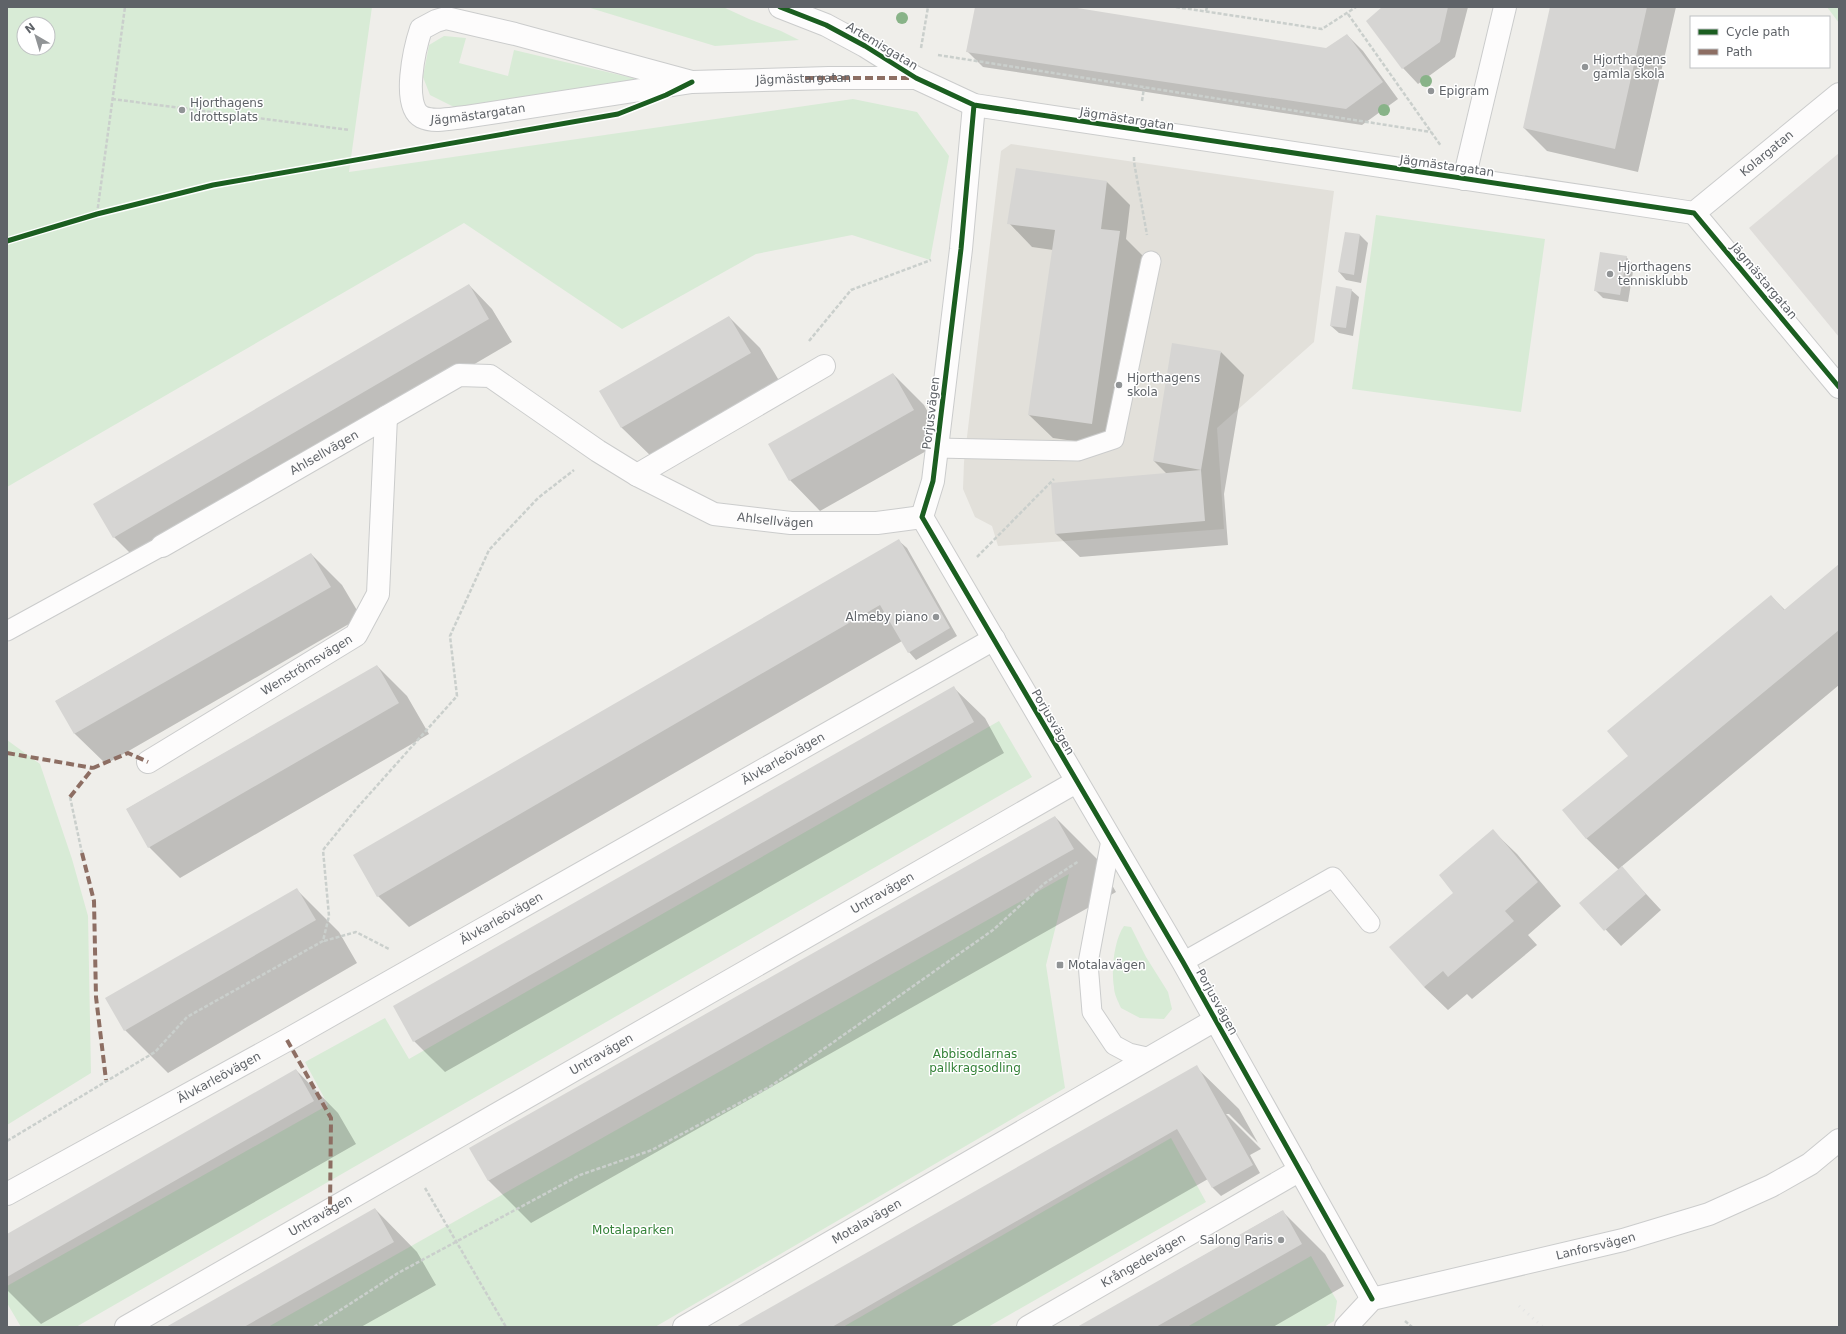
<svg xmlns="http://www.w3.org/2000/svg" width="1846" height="1334" font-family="'DejaVu Sans',sans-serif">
<rect width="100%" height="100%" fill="#efeeea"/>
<path fill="#dfddda" d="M1839 153V337L1749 228Z"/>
<path fill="#e2e0da" d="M1011 144 1334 191 1314 342 1217 428 1224 529 998 546 992 526 975 517 963 489 964 462 1001 151Z"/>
<path fill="#d8ebd6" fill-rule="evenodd" d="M7 7H372L349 172 853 99 917 112 949 156 930 260 852 235 756 254 622 329 464 223 7 487ZM24 24H48V48H24Z
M587 7H723L749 19 781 31 799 40 715 46Z
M1827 7H1839V23Z
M444 36 466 38 459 63 508 76 514 50 641 80 495 104 454 107 430 95 423 77 429 45Z
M1376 215 1545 239 1521 412 1352 389Z
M999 721 1032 777 76 1327H21L7 1303V1286L328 1105 305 1062 385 1018 409 1059Z
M7 740 40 764 72 859 88 916 91 1073 7 1125Z
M1069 874 1046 965 1065 1088 655 1327H268Z
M1124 926 1131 927 1146 957 1168 992 1172 1009 1164 1019 1140 1018 1121 1008C1118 1001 1114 994 1114 987 1111 970 1114 940 1124 926Z
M1171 1138 1206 1202 988 1327H843Z
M1311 1256 1337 1301 1334 1321 1324 1327H1187Z"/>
<path fill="#0003" d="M976 7H1065L1326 49 1347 35 1363 51 1398 99 1362 125 983 67 967 51Z
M1383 7H1468L1455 57 1418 84 1403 68Z
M1551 7H1676L1638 172 1547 151 1524 128Z
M1107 182 1130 205 1126 239 1143 256 1116 447 1053 438 1029 415 1053 250 1032 247 1009 223Z
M1346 233 1360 235 1368 243 1361 283 1346 280 1339 272Z
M1626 257 1634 265 1628 302 1603 298 1595 290Z
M469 285 492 309 512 342 138 561 114 537Z
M1351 290 1359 297 1353 336 1339 333 1331 326Z
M729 317 760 348 781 384 653 458 622 428 601 391Z
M1221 352 1244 375 1224 494 1228 545 1080 557 1056 534 1052 484 1167 474 1154 461Z
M893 374 924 405 944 441 820 511 790 480Z
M899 541 907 548 957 636 916 660 909 652 902 641 409 927 378 896Z
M311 554 342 585 361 617 106 764 75 734 56 701Z
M1839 566V685L1621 867 1661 910 1621 946 1581 903 1619 870 1587 839 1564 810 1629 756 1771 596 1785 610Z
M377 666 407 696 429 734 180 878 149 847 127 809Z
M954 688 985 718 1004 753 445 1072 414 1041Z
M1055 817 1097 859 1116 892 531 1223 488 1180Z
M1493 831 1517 854 1561 906 1528 935 1537 945 1472 999 1467 994 1448 1010 1424 987 1455 893Z
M296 889 339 932 357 963 168 1073 125 1030Z
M1196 1067 1239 1109 1258 1143 1229 1114H1226L1261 1149 1250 1155 1260 1173 1221 1196 1213 1188 1208 1179 950 1327H738Z
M296 1070 338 1113 356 1144 41 1324 7 1290V1236Z
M375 1209 417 1252 436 1285 361 1327H168Z
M1282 1211 1325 1254 1344 1286 1273 1327H1079Z"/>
<path fill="#d6d5d3" d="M975 7H1071L1326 48 1347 34 1383 82 1346 109 966 52Z
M1382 7H1448L1440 42 1402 69 1366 21Z
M1550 7H1647L1615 149 1523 128Z
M1016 168 1107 181 1101 229 1120 231 1092 424 1028 415 1055 230 1007 224Z
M1345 232 1360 234 1354 275 1338 272Z
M1600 252 1627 256 1620 295 1594 291Z
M469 284 489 319 113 538 93 504Z
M1336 286 1352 289 1346 328 1330 326Z
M729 316 751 353 621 428 599 391Z
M1172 343 1221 351 1201 470 1153 461Z
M893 373 914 410 789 481 768 444Z
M1201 470 1205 521 1055 534 1051 483Z
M899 539 950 628 908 653 880 605 377 897 353 855Z
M311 553 331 587 74 734 55 701Z
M1839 564V630L1586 839 1562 810 1628 756 1607 731 1771 595 1784 610Z
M377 665 399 703 148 848 126 809Z
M954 686 974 722 413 1042 393 1006Z
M1055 816 1074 849 488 1181 469 1148Z
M1493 829 1538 882 1505 911 1514 921 1448 977 1443 971 1424 987 1389 947 1453 893 1439 875Z
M1622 866 1646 894 1604 931 1579 903Z
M297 888 316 920 124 1031 105 998Z
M1197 1065 1253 1165 1212 1188 1177 1129 832 1327H736Z
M296 1069 314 1101 7 1277V1234Z
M375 1208 394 1242 244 1327H166Z
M1283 1210 1302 1244 1156 1327H1077Z"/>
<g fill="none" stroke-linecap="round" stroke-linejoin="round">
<g stroke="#cbcccc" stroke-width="21">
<path id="service" d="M937 448 1078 451 1114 439 1151 261
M7 631 162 546
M1111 840 1088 963 1092 1012 1114 1045 1129 1053 1151 1058
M1183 962 1333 877 1370 923"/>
</g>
<g stroke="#cbcccc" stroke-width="24">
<g id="minor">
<path id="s1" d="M780 7 826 25 865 46 916 78 974 105 1694 213 1839 94"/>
<path id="s2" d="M692 82 515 34 446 18 436 21 421 29C415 47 401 106 422 117 434 123 453 118 465 117L692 82 829 78H916"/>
<path d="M974 105 961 249 933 481 922 517 1183 962 1372 1299"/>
<path d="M1464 179 1505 7"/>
<path d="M637 475 824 366"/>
<path id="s3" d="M162 546 459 375 490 376 598 451 637 475 714 514 791 523H877L922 517"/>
<path id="s4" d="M148 762 356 635 378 594 386 417"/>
<path id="s5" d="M7 1194 287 1040 994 639"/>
<path id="s6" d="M126 1327 1076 782"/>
<path id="s7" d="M684 1327 1215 1020"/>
<path id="s8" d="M1028 1327 1300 1170"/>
<path id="s9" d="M1346 1327 1372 1299 1623 1240 1709 1214 1771 1186 1810 1164 1839 1140"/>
</g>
</g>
<g stroke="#cbcccc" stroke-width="24">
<path id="tertiary" d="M1694 213 1839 387"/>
</g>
<path stroke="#cacfcc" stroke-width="2.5" stroke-dasharray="4 2" stroke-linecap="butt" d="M1176 7 1322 29 1356 7
M1206 11 1207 7
M1348 14 1441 146
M921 48 928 7
M938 55 1431 132
M112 99 350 130
M1142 101 1144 88
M1134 157V162L1147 235
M97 214 125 7
M809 341 851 290 931 260
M977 557 1054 479
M70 797 82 853
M324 941 356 932 389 949
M7 1141 155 1052 187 1017 323 941 329 916 323 850 357 808 457 696 450 636 489 550 538 498 574 470
M425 1188 506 1327
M1405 1321 1412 1327
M314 1327 398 1273 580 1175 652 1150 771 1086 993 930 1045 883 1079 861"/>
<use href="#service" stroke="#fdfcfc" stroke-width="19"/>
<use href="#minor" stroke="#fdfcfc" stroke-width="22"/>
<use href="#tertiary" stroke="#fdfcfc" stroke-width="22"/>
<path stroke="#e4e4e4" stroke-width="3" stroke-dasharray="1 5" stroke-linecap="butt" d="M1519 1306 1543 1327"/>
<path stroke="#8d6e63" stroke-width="4" stroke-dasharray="8 4" stroke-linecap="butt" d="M805 78H915
M7 753 93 768
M70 797 93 768 128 753 148 762
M82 853 94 901 96 997 106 1080
M287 1040 331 1118 330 1210"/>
<g stroke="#fff" stroke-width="8">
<path id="cycleway" d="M780 7 826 25 865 46 916 78 974 105 1694 213 1839 387
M974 105 961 249 933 481 922 517 1183 962 1372 1299
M7 241 97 214 213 185 618 114 666 95 692 82"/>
</g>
<use href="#cycleway" stroke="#1b5e20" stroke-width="5"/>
</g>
<g fill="#88b388">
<circle cx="902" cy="18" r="6"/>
<circle cx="1426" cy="81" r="6"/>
<circle cx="1384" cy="110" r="6"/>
</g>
<g fill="#919496" stroke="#fff" stroke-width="1.5">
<circle cx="1585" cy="67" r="4"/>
<circle cx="1431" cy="91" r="4"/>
<circle cx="182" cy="110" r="4"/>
<circle cx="1610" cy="274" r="4"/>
<circle cx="1119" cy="385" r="4"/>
<circle cx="936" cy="617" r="4"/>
<rect x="1056" y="961" width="8" height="8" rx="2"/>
<circle cx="1281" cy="1240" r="4"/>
</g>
<g text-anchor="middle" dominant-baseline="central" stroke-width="3" stroke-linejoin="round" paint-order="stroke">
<g font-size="12" fill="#5f6368" stroke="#fff">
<text transform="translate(882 46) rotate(31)">Artemisgatan</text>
<text stroke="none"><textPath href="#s2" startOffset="759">Jägmästargatan</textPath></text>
<text stroke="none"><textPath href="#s2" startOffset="431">Jägmästargatan</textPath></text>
<text transform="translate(1127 119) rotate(9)">Jägmästargatan</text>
<text stroke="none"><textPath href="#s1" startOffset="1040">Kolargatan</textPath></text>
<text transform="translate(1447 166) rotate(8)">Jägmästargatan</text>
<text transform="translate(1764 281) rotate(50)">Jägmästargatan</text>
<text transform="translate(931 413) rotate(-83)">Porjusvägen</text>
<text stroke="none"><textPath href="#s3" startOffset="187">Ahlsellvägen</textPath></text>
<text stroke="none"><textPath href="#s3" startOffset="699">Ahlsellvägen</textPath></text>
<text stroke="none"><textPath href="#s4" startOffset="186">Wenströmsvägen</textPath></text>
<text transform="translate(1053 722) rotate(60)">Porjusvägen</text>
<text stroke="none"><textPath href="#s5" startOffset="890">Älvkarleövägen</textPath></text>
<text stroke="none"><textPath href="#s6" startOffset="872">Untravägen</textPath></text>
<text stroke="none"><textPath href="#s5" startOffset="566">Älvkarleövägen</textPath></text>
<text transform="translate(1217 1002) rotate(61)">Porjusvägen</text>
<text stroke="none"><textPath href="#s6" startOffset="548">Untravägen</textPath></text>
<text stroke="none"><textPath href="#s5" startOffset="242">Älvkarleövägen</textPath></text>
<text stroke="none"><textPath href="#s6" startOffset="224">Untravägen</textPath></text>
<text stroke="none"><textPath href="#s7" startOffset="211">Motalavägen</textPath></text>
<text stroke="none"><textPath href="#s9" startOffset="268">Lanforsvägen</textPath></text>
<text stroke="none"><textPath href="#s8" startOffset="133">Krångedevägen</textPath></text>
</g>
<g font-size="12" fill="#5f6368" stroke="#fff" text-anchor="start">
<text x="1593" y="60">Hjorthagens<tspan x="1593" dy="14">gamla skola</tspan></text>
<text x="1439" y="91">Epigram</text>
<text x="190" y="103">Hjorthagens<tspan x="190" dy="14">Idrottsplats</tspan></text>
<text x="1618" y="267">Hjorthagens<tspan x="1618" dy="14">tennisklubb</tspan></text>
<text x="1127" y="378">Hjorthagens<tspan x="1127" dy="14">skola</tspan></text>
<text x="928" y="617" text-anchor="end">Almeby piano</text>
<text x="1068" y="965">Motalavägen</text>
<text x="1273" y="1240" text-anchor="end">Salong Paris</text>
</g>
<g font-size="12" fill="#348238" stroke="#fff">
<text x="975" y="1054">Abbisodlarnas<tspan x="975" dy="14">pallkragsodling</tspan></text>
<text x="633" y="1230">Motalaparken</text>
</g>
</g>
<rect width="1846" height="1334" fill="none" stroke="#5f6368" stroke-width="16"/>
<rect x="1690" y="16" width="140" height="52" fill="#ffffff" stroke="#bfc1c3"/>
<rect x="1698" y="29" width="20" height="6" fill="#1b5e20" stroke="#bfc1c3"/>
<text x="1726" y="36" font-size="12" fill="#5f6368">Cycle path</text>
<rect x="1698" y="49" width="20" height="6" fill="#8d6e63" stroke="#bfc1c3"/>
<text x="1726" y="56" font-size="12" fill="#5f6368">Path</text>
<g transform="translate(36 36) rotate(322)"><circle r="19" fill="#ffffff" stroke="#bfc1c3"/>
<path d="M0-3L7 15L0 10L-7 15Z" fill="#919496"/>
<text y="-6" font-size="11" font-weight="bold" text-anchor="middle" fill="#5f6368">N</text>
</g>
</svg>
